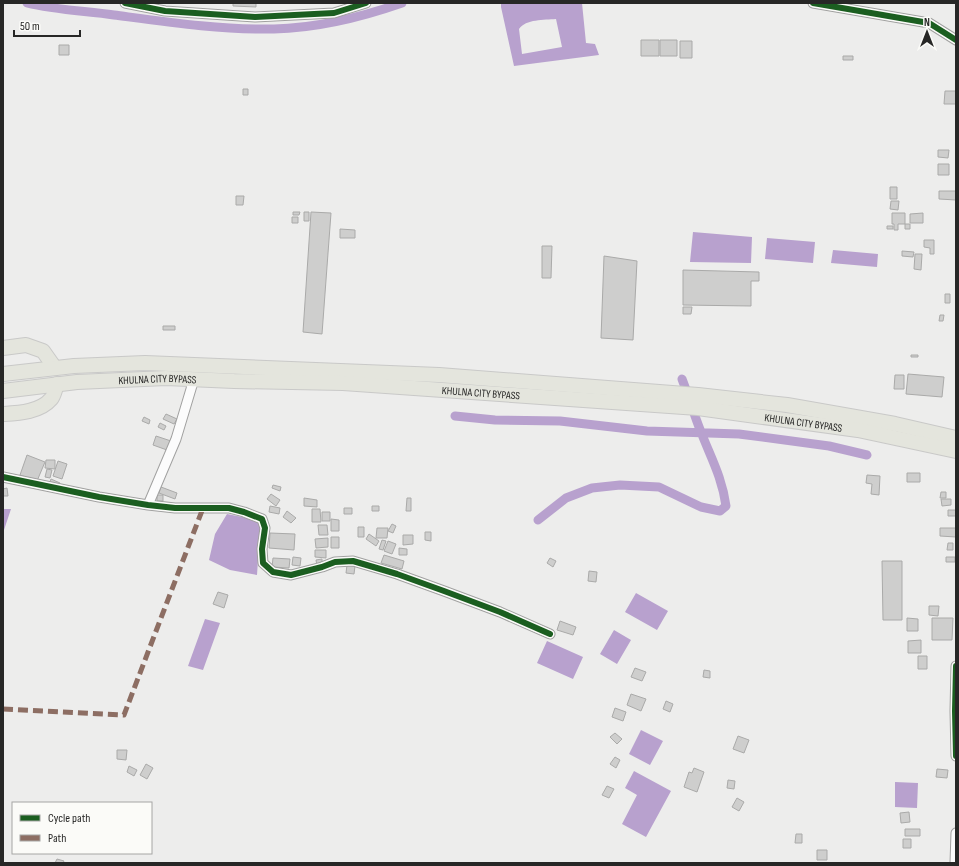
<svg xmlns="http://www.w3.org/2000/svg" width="959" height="866" font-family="'Sofia Sans Condensed',sans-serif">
<rect width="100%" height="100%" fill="#ededec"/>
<path fill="#b8a1ce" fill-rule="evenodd" d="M501 3H582L586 43 595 44 599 55 514 66 501 7ZM556 19 562 47 522 54 519 29C526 19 544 20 556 19Z
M693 232 752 237 751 263 690 262Z
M767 238 815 242 813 263 765 259Z
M833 250 878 254 877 267 831 263Z
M3 509H11L3 533Z
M227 514 257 520 263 529 259 545 257 575 230 570 209 560 215 534Z
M636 593 668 611 657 630 625 612Z
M205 619 220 623 203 670 188 666Z
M614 630 631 640 617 664 600 654Z
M547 641 583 657 573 679 537 663Z
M641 730 663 741 650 765 629 754Z
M634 771 671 791 646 837 622 824 637 795 625 788Z
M895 782 918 783 917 808 895 807Z"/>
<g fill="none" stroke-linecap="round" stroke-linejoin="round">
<path stroke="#b8a1ce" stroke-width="9" d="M27 3C55 10 86 11 114 15 167 22 221 30 274 29 317 28 362 17 402 3
M455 416 495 420 560 421 647 431 739 434 829 446 867 455
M538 520 566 498 592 488 620 485 659 487 701 507 720 511 726 506C722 477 711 458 701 432 694 415 689 397 682 379"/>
</g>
<path fill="#cececd" stroke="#aaaaa9" d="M233 3H256V7L233 6Z
M641 40H659V56H641Z
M660 40H677V56H660Z
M680 41H692V58H680Z
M59 45H69V55H59Z
M843 56H853V60H843Z
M243 89H248V95H243Z
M945 91H956V104H944Z
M938 150H949L948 158 938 157Z
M938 164H949V175H938Z
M890 187H897V199H890Z
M939 191H956V200L939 199Z
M236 196H244L243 205H236Z
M891 201H899L898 210 890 209Z
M293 212H300L299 215H293Z
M304 212H309V221H304Z
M311 212 331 213 322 334 303 332Z
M892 213H905V224H898V230H894V224H892Z
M923 213V223H910V214Z
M292 217H298V223H292Z
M905 224H910V229H905Z
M887 226H893V229H887Z
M340 229 355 230V238H340Z
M924 240H934V254H930V248L924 247Z
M542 246H552L551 278H542Z
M902 251 914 252 913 257 902 256Z
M915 254H922L921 270 914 269Z
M604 256 637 261 633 340 601 338Z
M683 270 759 272V281H751V306L683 305Z
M945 294H950V303H945Z
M683 307H692L691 314H683Z
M940 315H944L943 321H939Z
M163 326H175V330H163Z
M911 355H918V357H911Z
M908 374 944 377 942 397 906 394Z
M895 375H904V389H894Z
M166 414 177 419 174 424 163 419Z
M144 417 150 420 149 424 142 421Z
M160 423 166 426 164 430 158 427Z
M156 436 171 441 167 450 153 445Z
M27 455 45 462 37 481 20 475Z
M46 460H55V469L45 468Z
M58 461 67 464 62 479 53 476Z
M47 469 52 470 50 478 45 477Z
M907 473H920V482H907Z
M867 475 880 476 879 495 871 494 872 484 866 483Z
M51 479 60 483 58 488 49 484Z
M273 485 281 487 280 491 272 488Z
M161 487 177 493 175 499 159 493Z
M7 488 8 496H3V489Z
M941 492H946V498H940Z
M271 494 280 500 276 506 267 499Z
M157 495H163V501H157Z
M304 498 317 500V507L304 506Z
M407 498H411V511H406Z
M941 499H951V505L942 506Z
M270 506 280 508 279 514 269 512Z
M372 506H379V511H372Z
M344 508H352V514H344Z
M312 509H320L321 522H312Z
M948 510H956V516H948Z
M287 511 296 518 291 523 283 517Z
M322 512H330V521H322Z
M331 519 339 520V531H331Z
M392 524 396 526 393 533 388 531Z
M318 525H327L328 535H319Z
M358 527H364V537H358Z
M377 528H388L387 538H376Z
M940 528H956V537L940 536Z
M425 532H431V541L425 540Z
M270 533 295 534 294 550 269 548Z
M369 534 379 541 376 546 366 539Z
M403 535H413V544L403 545Z
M331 537H339V548H331Z
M328 538V547L316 548 315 539Z
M382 540 386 541 383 550 379 549Z
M388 541 396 544 392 554 384 551Z
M948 543H953V550H947Z
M399 548 407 549V555H399Z
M315 550H326V558L315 557Z
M384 555 404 561 402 569 381 563Z
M293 557 301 558 300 566 292 565Z
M946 557H955V562H946Z
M273 558 290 559 289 568 272 567Z
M550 558 556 561 553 567 547 563Z
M322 559V565L317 566 316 560Z
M882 561H902V620H883Z
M347 565 355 566 354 574 346 573Z
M589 571 597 572 596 582 588 581Z
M218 592 228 595 224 608 213 604Z
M929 606H939L938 616 929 615Z
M907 618 918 619V631H907Z
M932 618H953L952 640H932Z
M560 621 576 627 573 635 557 630Z
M921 640V653H908V641Z
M918 656H927V669H918Z
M635 668 646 672 642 681 631 677Z
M704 670 710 671V678L703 677Z
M631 694 646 699 641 711 627 705Z
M666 701 673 704 670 712 663 709Z
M615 708 626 712 623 721 612 717Z
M615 733 622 739 617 744 610 737Z
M738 736 749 740 744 753 733 749Z
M117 750H127L126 760 117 759Z
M615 757 620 760 616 768 610 764Z
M146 764 153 768 147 779 140 775Z
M129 766 137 770 134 776 127 772Z
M694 768 704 772 697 792 684 787 689 772 692 773Z
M937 769 948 770 947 778 936 777Z
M728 780 735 781 734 789 727 788Z
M607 786 614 789 609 798 602 795Z
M737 798 744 802 739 811 732 807Z
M909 812 910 822 901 823 900 813Z
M905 829H920V836H905Z
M796 834H802V843H795Z
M903 839H911V848H903Z
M817 850H827V860H817Z
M57 859 64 861 63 863H55Z"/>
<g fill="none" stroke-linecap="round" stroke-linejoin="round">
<g stroke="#a1a1a0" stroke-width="11">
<path id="minor" d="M125 3 165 11 255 17 334 13 366 3
M813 3 929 23 956 40
M3 477 99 497 148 505 175 508H229L244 512 262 519 265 528 262 549 263 563 273 572 291 575 322 567 335 562 353 561 397 574 444 591 500 612 550 634
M148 505 176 439 194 379
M956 666 955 711 956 756
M955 863 956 833"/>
</g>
<g stroke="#c9c9c8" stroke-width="16">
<g id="highway">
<path d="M3 348 26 345 43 351 55 368"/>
<path d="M3 374 74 366 145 363 439 375 698 395 787 405 895 424 956 438"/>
<path id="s1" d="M3 391 77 382 166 378 234 381 343 383 698 408 858 430 956 451"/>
<path d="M3 414C19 413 40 412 51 399 54 396 55 389 57 384"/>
</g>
</g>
<use href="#minor" stroke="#fcfcfc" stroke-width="9"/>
<use href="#highway" stroke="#e4e5dd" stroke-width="14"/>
<path stroke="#8d6e63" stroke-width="5" stroke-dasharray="10 5" stroke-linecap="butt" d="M3 709 124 715 203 508"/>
<g stroke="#fbfbf8" stroke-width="8">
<path id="cycleway" d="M125 3 165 11 255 17 334 13 366 3
M813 3 929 23 956 40
M3 477 99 497 148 505 175 508H229L244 512 262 519 265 528 262 549 263 563 273 572 291 575 322 567 335 562 353 561 397 574 444 591 500 612 550 634
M956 666 955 711 956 756"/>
</g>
<use href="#cycleway" stroke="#1b5e20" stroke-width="6"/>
</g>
<g text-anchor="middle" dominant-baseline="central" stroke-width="3" stroke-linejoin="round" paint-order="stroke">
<g font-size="11" fill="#272726" stroke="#fbfbf8">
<text stroke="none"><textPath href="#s1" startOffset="155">KHULNA CITY BYPASS</textPath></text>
<text stroke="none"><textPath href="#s1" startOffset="479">KHULNA CITY BYPASS</textPath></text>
<text stroke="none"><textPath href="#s1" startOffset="803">KHULNA CITY BYPASS</textPath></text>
</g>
</g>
<rect width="959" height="866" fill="none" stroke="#272726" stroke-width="8"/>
<rect x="12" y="802" width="140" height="52" fill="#fbfbf8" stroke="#a6a6a4"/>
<rect x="20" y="815" width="20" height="6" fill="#1b5e20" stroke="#a6a6a4"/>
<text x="48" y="822" font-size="12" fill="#272726">Cycle path</text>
<rect x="20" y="835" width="20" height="6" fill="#8d6e63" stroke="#a6a6a4"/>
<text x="48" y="842" font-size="12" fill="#272726">Path</text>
<g transform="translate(927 32)" stroke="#fbfbf8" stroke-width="3" paint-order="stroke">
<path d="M0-3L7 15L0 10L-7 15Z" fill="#272726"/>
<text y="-6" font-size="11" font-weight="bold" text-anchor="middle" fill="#272726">N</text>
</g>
<path d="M14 30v6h66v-6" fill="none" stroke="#272726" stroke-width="2"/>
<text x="20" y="30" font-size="12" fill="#272726" stroke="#fbfbf8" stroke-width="3" paint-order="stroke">50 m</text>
</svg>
